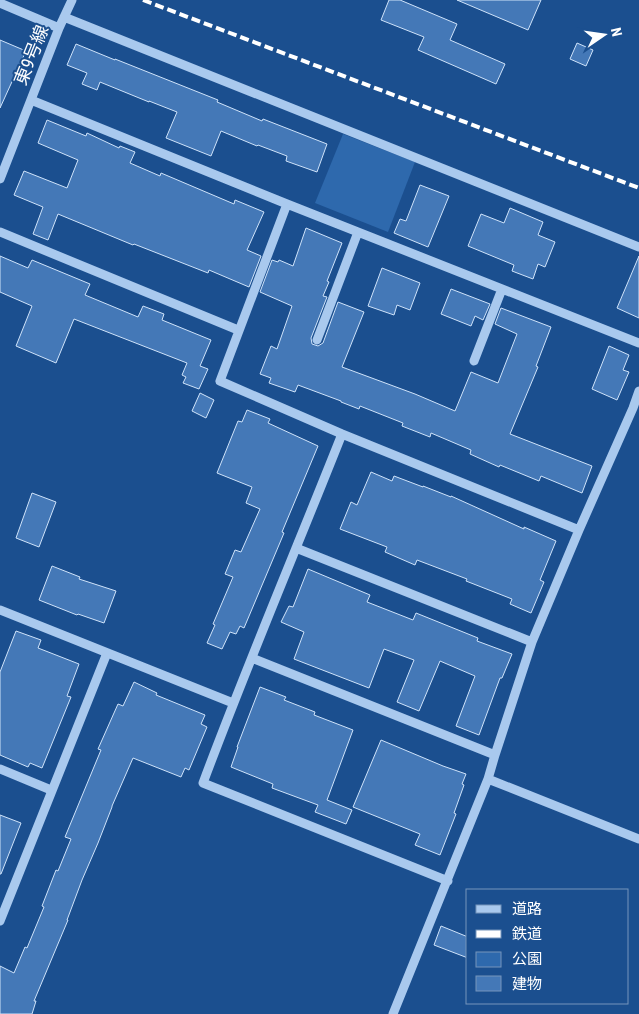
<svg xmlns="http://www.w3.org/2000/svg" width="639" height="1014" font-family="'Roboto Condensed','Noto Sans JP',sans-serif">
<rect width="100%" height="100%" fill="#1b4f8f"/>
<path fill="#2e69ad" d="M343 134 415 162 388 232 315 203Z"/>
<path fill="#4478b7" stroke="#cfe3fa" d="M389 0H400L457 24 450 40 505 64 496 84 418 50 424 37 381 20Z
M457 0H541L528 30Z
M0 40 26 51 0 108Z
M577 43 593 50 586 66 570 59Z
M76 44 115 60V59L218 100 217 102 262 121 263 119 327 144 317 172 286 161 287 156 258 145 257 146 221 131 211 156 166 138 177 112 149 101V102L100 82 97 90 82 84 87 73 67 65Z
M47 120 86 136 87 133 119 148 120 146 135 152 130 163 160 176 161 173 234 204 235 200 264 212 247 250 261 256 249 287 209 270 208 273 134 244 133 245 58 214 48 240 33 234 43 207 14 195 24 171 67 188 78 160 38 143Z
M420 185 449 196 428 247 394 233 400 219 406 221Z
M510 208 543 222 538 235 555 242 545 267 538 264 533 279 512 271 514 265 468 246 481 214 504 223Z
M306 228 342 243 327 281 329 282 323 296 327 297 311 338 312 344 318 346 323 343 338 302 364 312 342 367 415 394 455 411 471 372 498 383 517 334 495 324 501 308 551 327 536 366 538 367 510 434 592 466 582 493 541 476 539 481 500 465 499 467 470 454 471 450 431 433 430 437 402 426 403 423 360 406 359 409 341 402V401L298 385 295 392 269 383 271 378 260 374 271 346 277 349 292 306 260 292 272 260 278 262 279 260 293 266Z
M0 256 28 268 32 260 90 284 85 295 138 317 143 306 164 314 162 320 211 340 200 366 208 369 199 389 183 383 186 377 182 375 187 363 74 319 56 363 16 346 32 306 0 292Z
M639 256V318L617 308Z
M382 268 420 283 410 310 397 305 394 315 368 306Z
M451 289 490 304 483 320 475 316 471 326 441 314Z
M609 346 629 355 623 370 629 372 617 400 592 389Z
M200 393 214 400 206 418 192 411Z
M247 410 270 419 268 423 318 446 282 532 284 533 244 628 240 626 236 634 230 632 222 649 207 643 215 625 213 624 233 577 225 574 235 550 241 552 260 509 246 503 252 487 217 473 238 421 242 422Z
M371 472 392 481 394 476 423 487V486L451 497V496L524 529V527L556 541 540 580 544 582 531 613 510 604 512 599 466 581 467 579 417 560 415 565 385 552 387 547 340 529 351 502 357 505Z
M32 493 56 502 39 547 16 538Z
M52 566 80 577 79 579 116 591 104 623 78 614 77 615 39 600Z
M308 569 370 595 367 602 413 620 416 613 478 638 477 641 512 654 502 678H500L479 735 456 726 475 676 440 661 419 711 397 702 414 660 384 649 369 688 294 659 304 632 281 622 289 606 293 607Z
M16 631 41 640 38 648 79 664 67 696 71 697 42 768 30 763 28 767 0 755V672Z
M134 682 157 693 156 695 205 715 201 724 207 727 189 770 185 768 181 777 133 758 112 806V807L98 843 82 880 67 920H68L34 1001H36L32 1014H0V966L14 973 25 947 27 948 44 907 42 906 56 870 58 871 71 839 65 837 101 750 98 749 118 704 123 706Z
M260 687 286 697 284 700 315 712 314 715 353 730 327 800 352 810 346 824 315 812 318 805 272 788 273 784 231 767 238 747H237Z
M381 740 443 766 466 774 462 784 464 785 454 813 456 814 440 855 415 845 420 834 353 807Z
M0 815 21 823 1 874H0Z
M441 926 468 937V958L434 945Z"/>
<g fill="none" stroke-linecap="round" stroke-linejoin="round">
<path stroke="#a9c9ee" stroke-width="9" d="M0 3 59 28
M64 17 639 247
M31 100 287 204 639 343
M0 179 59 28 72 0
M287 204 220 381 342 434 579 530
M0 232 238 330
M317 340 358 232
M474 361 502 289
M342 434C296 550 247 665 203 783L448 881
M296 548 532 642
M0 610 233 703
M252 658 495 755
M0 769 51 790
M488 779 639 839
M0 921 107 653
M393 1014 488 779 495 755 532 642 579 530 633 408 639 391"/>
<path stroke="#fff" stroke-width="4" stroke-dasharray="9 4" stroke-linecap="butt" d="M143 0 639 188"/>
</g>
<g text-anchor="middle" dominant-baseline="central" stroke-width="4" stroke-linejoin="round" paint-order="stroke">
<g font-size="18" fill="#fff" stroke="#1b4f8f">
<text transform="translate(31 55) rotate(-68)">東9号線</text>
</g>
</g>
<rect x="466" y="889" width="162" height="115" fill="#1b4f8f" stroke="#7695bc"/>
<rect x="476" y="905" width="25" height="8" fill="#a9c9ee" stroke="#7695bc"/>
<text x="512" y="914" font-size="15" fill="#ffffff">道路</text>
<rect x="476" y="930" width="25" height="8" fill="#ffffff" stroke="#7695bc"/>
<text x="512" y="939" font-size="15" fill="#ffffff">鉄道</text>
<rect x="476" y="952" width="25" height="15" fill="#2e69ad" stroke="#7695bc"/>
<text x="512" y="964" font-size="15" fill="#ffffff">公園</text>
<rect x="476" y="976" width="25" height="15" fill="#4478b7" stroke="#7695bc"/>
<text x="512" y="989" font-size="15" fill="#ffffff">建物</text>
<g transform="translate(604 35) rotate(77)" stroke="#1b4f8f" stroke-width="4" paint-order="stroke">
<path d="M0-4L9 19L0 12L-9 19Z" fill="#ffffff"/>
<text y="-8" font-size="14" font-weight="bold" text-anchor="middle" fill="#ffffff">N</text>
</g>
</svg>
